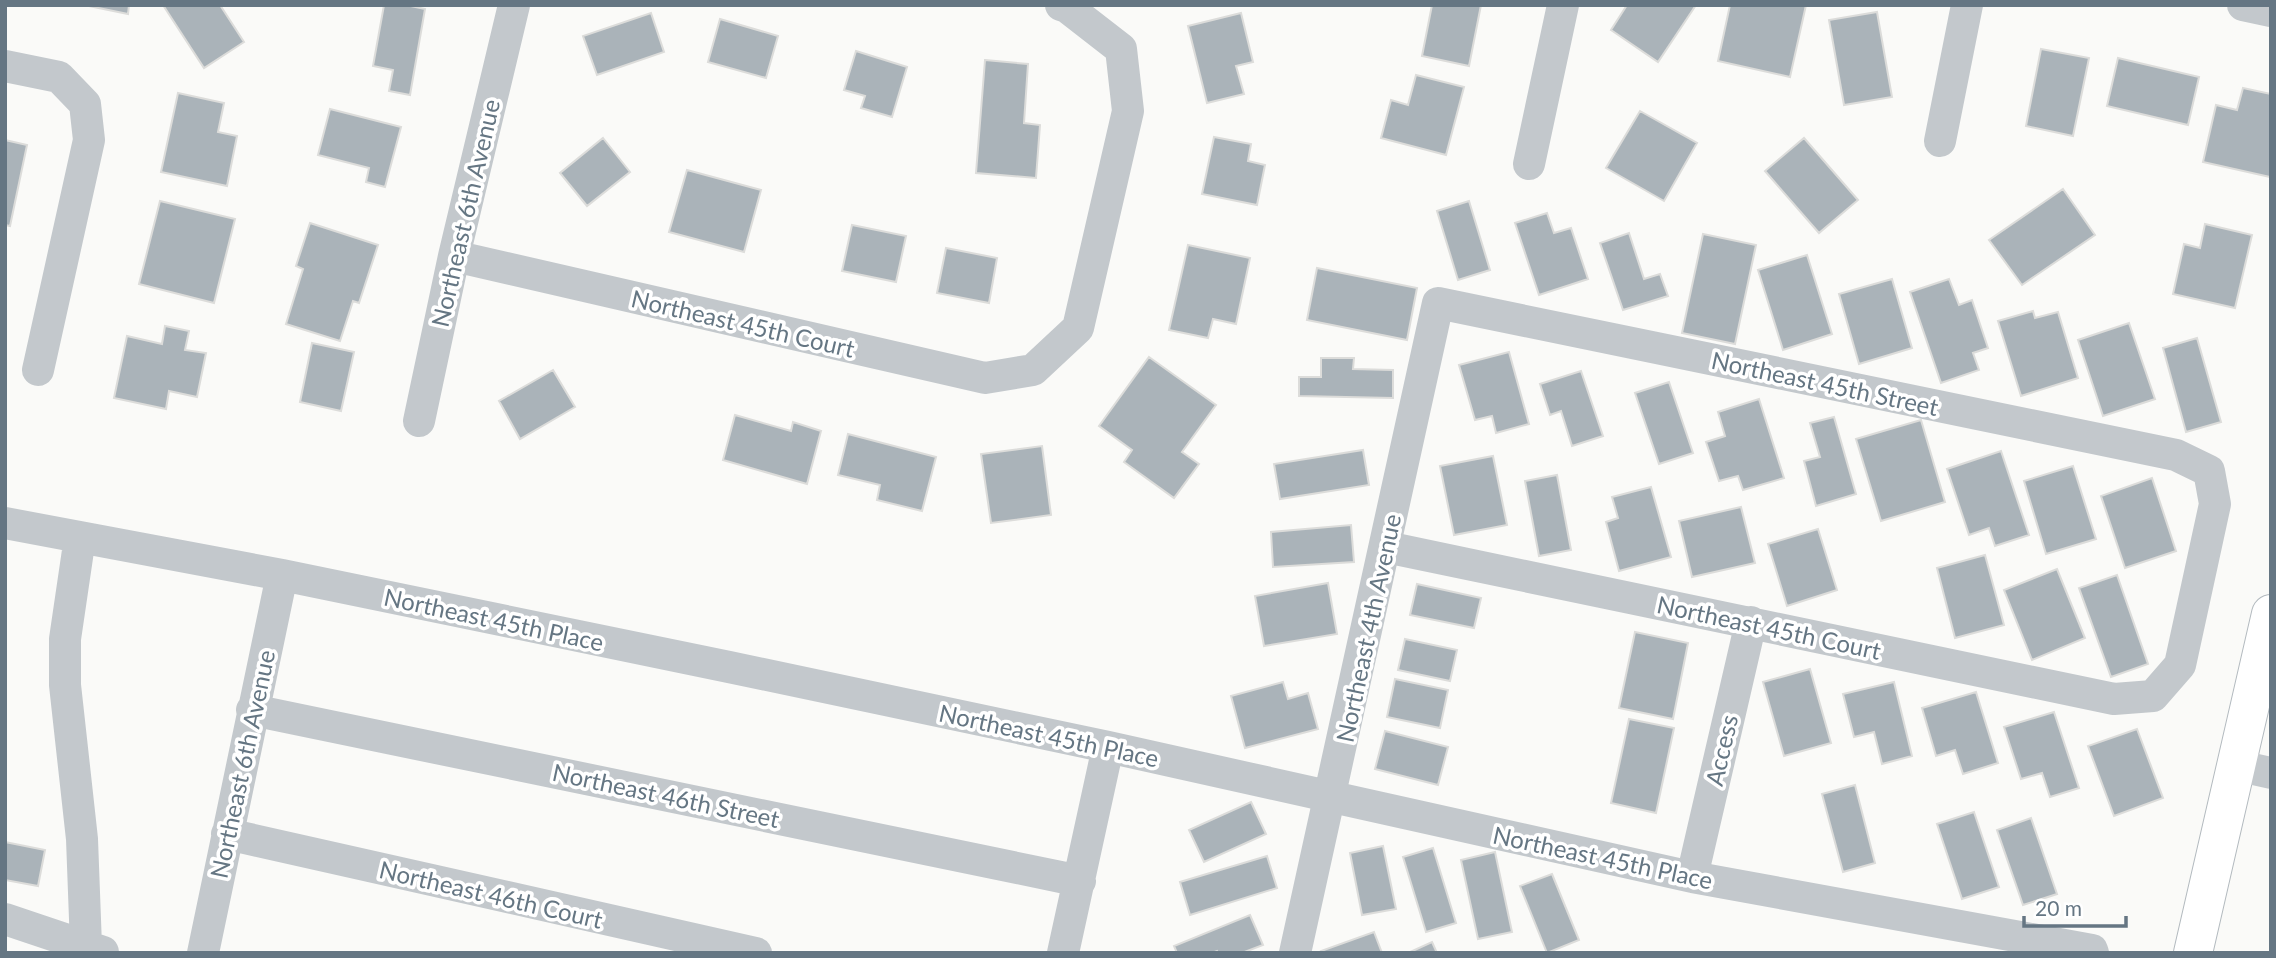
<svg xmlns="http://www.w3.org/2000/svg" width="2276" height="958" font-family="Lato,sans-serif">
<rect width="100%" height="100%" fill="#fafaf8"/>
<path fill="#aab3b9" stroke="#dcdcda" stroke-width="2" d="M84 5H129L128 14Z
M163 5H220L244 42 204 68Z
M384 5H406L425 9 410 95 389 91 393 70 373 66Z
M1432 5H1481L1469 66 1422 56Z
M1627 5H1696L1658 62 1611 30Z
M1730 5H1806L1790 77 1718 61Z
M1877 12 1892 97 1844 105 1829 20Z
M651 13 664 52 597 75 583 36Z
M1241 13 1253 62 1236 66 1244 94 1207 103 1188 26Z
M720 19 778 36 766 78 708 62Z
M2041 49 2089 58 2073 136 2026 126Z
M856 51 907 67 892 117 861 108 865 96 844 90Z
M2118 58 2199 77 2188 125 2107 106Z
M985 60 1028 64 1024 123 1040 125 1036 178 976 173Z
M1416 75 1464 87 1446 155 1381 138 1391 100 1408 105Z
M2243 88 2271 94 2270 177 2203 162 2216 105 2237 110Z
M178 93 224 103 218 132 237 136 227 186 161 172Z
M330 109 401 127 385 187 366 182 369 168 318 155Z
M1640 111 1697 143 1664 201 1606 168Z
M1214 137 1251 144 1248 161 1265 165 1257 205 1202 194Z
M603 138 630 172 587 206 560 173Z
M1804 138 1858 200 1819 233 1765 171Z
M5 140 27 145 10 226 5 225Z
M687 170 761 190 744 252 669 232Z
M2063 189 2095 235 2022 285 1989 240Z
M160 201 235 219 214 303 139 284Z
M1469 201 1490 270 1458 280 1437 211Z
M1547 213 1554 233 1571 228 1588 279 1539 295 1515 223Z
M310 223 378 245 359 303 353 301 340 341 286 324 303 269 296 266Z
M2205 224 2252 235 2235 308 2173 294 2184 244 2200 248Z
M852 225 906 236 896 282 842 271Z
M1629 233 1644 279 1660 274 1668 296 1623 310 1600 243Z
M1703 234 1756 245 1735 344 1682 333Z
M1188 245 1250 258 1236 324 1213 319 1208 338 1169 330Z
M946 248 997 258 989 303 937 293Z
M1807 255 1832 334 1783 350 1758 270Z
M1317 268 1417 288 1407 340 1307 320Z
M1892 279 1912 348 1859 364 1839 294Z
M1949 279 1959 305 1972 300 1988 348 1973 353 1979 370 1941 383 1910 292Z
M2033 311 2035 318 2058 312 2078 378 2021 396 1998 321Z
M2129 323 2155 399 2103 416 2078 340Z
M165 326 189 331 185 350 206 353 197 397 169 391 166 409 114 398 127 336 162 344Z
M2197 338 2221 422 2186 432 2163 348Z
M312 343 354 352 341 411 300 402Z
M1509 352 1529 424 1496 433 1492 416 1475 420 1459 365Z
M1149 357 1216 405 1182 452 1199 464 1174 498 1124 462 1132 450 1099 426Z
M1321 358H1354L1353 369 1393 370V398L1299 396V377H1321Z
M553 370 575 407 520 439 499 401Z
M1581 371 1603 436 1572 446 1561 411 1550 415 1540 384Z
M1669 382 1693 453 1659 464 1635 393Z
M1759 399 1784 478 1743 490 1738 476 1719 481 1706 442 1725 436 1718 412Z
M735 415 791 431 793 422 821 431 807 484 723 460Z
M1834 417 1856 494 1816 506 1804 461 1820 457 1810 423Z
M1921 420 1945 502 1881 521 1856 439Z
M848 434 936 457 922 511 877 500 880 485 838 475Z
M1042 446 1051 515 991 523 981 454Z
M1363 450 1369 485 1280 499 1274 464Z
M2001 451 2029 535 1995 546 1989 528 1969 535 1947 469Z
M1493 456 1507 525 1454 535 1440 466Z
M2073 466 2096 539 2046 554 2024 481Z
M1557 475 1571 550 1539 556 1525 481Z
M2152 478 2176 551 2125 568 2101 496Z
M1651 487 1671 557 1619 571 1606 522 1618 518 1612 497Z
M1741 507 1755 563 1692 577 1679 521Z
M1351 525 1354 562 1273 567 1271 532Z
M1818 529 1837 590 1787 606 1768 544Z
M1985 555 2004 625 1955 638 1937 568Z
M2057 569 2085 638 2032 660 2004 590Z
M2117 575 2148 664 2111 677 2079 588Z
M1328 583 1337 634 1264 646 1255 596Z
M1417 584 1481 598 1474 628 1410 615Z
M1635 632 1688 643 1673 719 1619 708Z
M1405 639 1457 650 1450 681 1398 670Z
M1810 669 1831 743 1784 756 1763 682Z
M1395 679 1448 690 1440 728 1387 717Z
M1283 682 1288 699 1308 693 1318 729 1245 748 1231 696Z
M1894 682 1912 756 1882 764 1874 732 1854 737 1843 694Z
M1976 692 1998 763 1963 774 1955 750 1936 756 1922 708Z
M2054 712 2079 788 2050 797 2042 773 2021 779 2004 727Z
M1629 719 1674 728 1656 813 1611 803Z
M2137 729 2163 798 2114 816 2088 746Z
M1385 731 1448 747 1438 785 1375 769Z
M1855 785 1875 863 1843 872 1822 794Z
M1251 802 1266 834 1204 862 1189 830Z
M1974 812 1999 887 1962 899 1937 824Z
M2031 818 2057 894 2023 905 1997 830Z
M5 842 45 850 38 886 5 880Z
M1383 846 1396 909 1362 915 1350 853Z
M1433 848 1456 923 1426 932 1403 857Z
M1495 852 1512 932 1478 939 1461 860Z
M1267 856 1277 888 1190 915 1180 882Z
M1552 874 1579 940 1547 953 1520 886Z
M1250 915 1263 945 1242 953H1218L1217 951 1212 953H1177L1174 946Z
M1374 932 1382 953H1322L1321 951Z
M1432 942 1437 953H1408Z"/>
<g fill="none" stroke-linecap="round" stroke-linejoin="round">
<g stroke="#b3babf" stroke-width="40">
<path id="secondary" d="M2193 953 2271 614"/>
</g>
<path stroke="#c3c8cc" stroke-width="32" d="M2243 5 2271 11
M5 66 59 77 85 104 89 140 38 370
M1940 141 1967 5
M1529 164 1563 5
M454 256 985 378 1033 370 1078 328 1128 111 1121 49 1067 7 1061 5
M419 421 454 256 514 5
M5 523 282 575 729 667 1108 747 1692 877 2092 950 2093 953
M80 537 65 639V685L82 839 86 946
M252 710 1080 881
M2235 765 2271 773
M227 834 756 953
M1692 877 1751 622
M5 919 103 952
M203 953 282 575
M1063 953 1108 747
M1295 953 1438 303 2176 455 2209 471 2215 504 2180 665 2153 696 2114 699 1386 547"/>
<use href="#secondary" stroke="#fff" stroke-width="38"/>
</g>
<g text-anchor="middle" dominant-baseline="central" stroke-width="7" stroke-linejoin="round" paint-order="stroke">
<g font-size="24" fill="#657683" stroke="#fff">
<text transform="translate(465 213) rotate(-77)">Northeast 6th Avenue</text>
<text transform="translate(743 323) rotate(13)">Northeast 45th Court</text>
<text transform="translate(1825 383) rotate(12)">Northeast 45th Street</text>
<text transform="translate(494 619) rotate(12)">Northeast 45th Place</text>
<text transform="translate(1769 627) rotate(12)">Northeast 45th Court</text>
<text transform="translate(1368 628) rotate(-78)">Northeast 4th Avenue</text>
<text transform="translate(1049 735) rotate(12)">Northeast 45th Place</text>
<text transform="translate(1721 750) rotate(-77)">Access</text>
<text transform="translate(242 764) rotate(-78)">Northeast 6th Avenue</text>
<text transform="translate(666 795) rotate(12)">Northeast 46th Street</text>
<text transform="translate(1603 857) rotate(12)">Northeast 45th Place</text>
<text transform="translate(491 894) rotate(13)">Northeast 46th Court</text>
</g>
</g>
<rect width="2276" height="958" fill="none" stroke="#657683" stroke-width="14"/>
<path d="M2024 916v10h102v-10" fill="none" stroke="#657683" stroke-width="3.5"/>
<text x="2035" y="916" font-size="21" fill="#657683" stroke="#ffffff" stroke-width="5" paint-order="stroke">20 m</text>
</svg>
